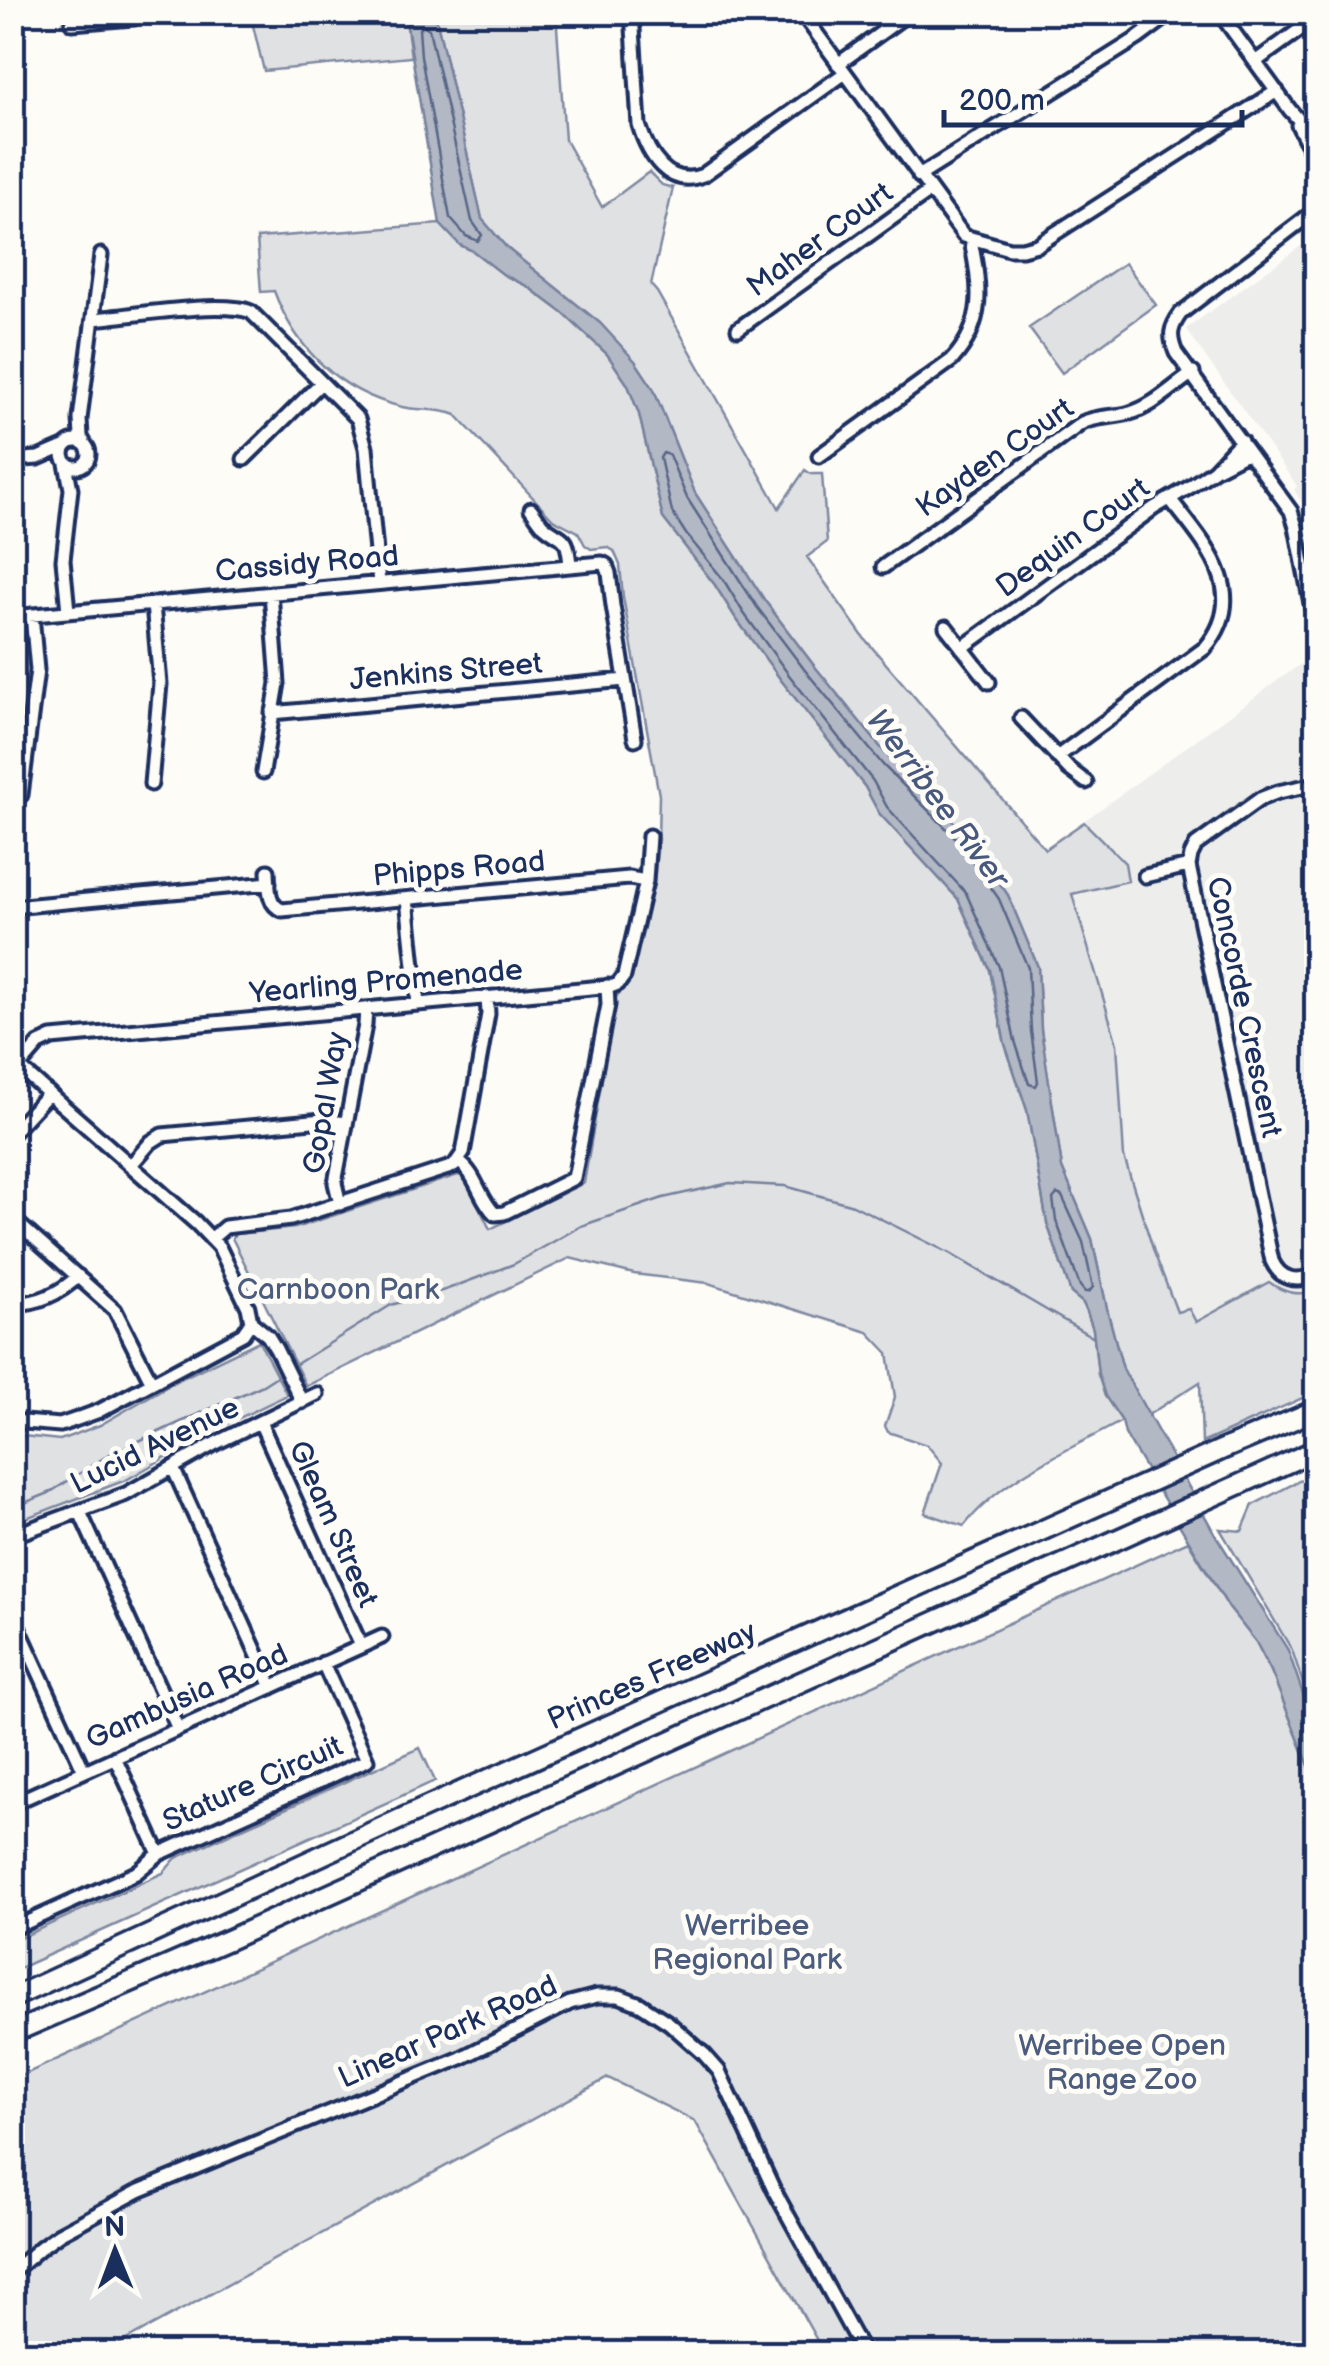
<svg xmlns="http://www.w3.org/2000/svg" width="1329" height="2366" font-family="'Balsamiq Sans',sans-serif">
<rect width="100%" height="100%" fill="#fdfcf7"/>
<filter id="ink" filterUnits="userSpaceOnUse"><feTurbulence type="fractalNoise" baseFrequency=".01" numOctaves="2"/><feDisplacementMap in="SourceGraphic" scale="20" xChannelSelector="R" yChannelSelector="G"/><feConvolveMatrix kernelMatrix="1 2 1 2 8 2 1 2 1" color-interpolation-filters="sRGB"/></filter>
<g filter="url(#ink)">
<path fill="#edeeec" d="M1316 235V234V550L1309 513 1294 490 1297 486 1186 329Z
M1316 655V1291L1301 1294 1289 1293 1269 1282 1196 1322 1178 1313 1154 1252 1124 1157 1117 1044 1069 885 1045 849 1302 663Z"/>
<path fill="#e0e1e3" stroke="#7e88a0" stroke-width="2.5" d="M250 13H405L411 57 264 71Z
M435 13H556L565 140 602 207 649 172 662 185 673 188 651 285 657 292 779 508 805 470 811 474H822L827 542 807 557 864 638 1045 849 1084 822 1125 863 1128 881 1072 894 1117 1044 1124 1157 1154 1252 1177 1312 1189 1309 1196 1322 1269 1282C1284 1293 1298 1296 1316 1291V1392L1202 1443 1200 1382 1148 1415 1123 1369 1108 1313 1092 1239 1062 1168 1041 1030 1038 967 1008 895 964 832 890 759 812 663 765 601 695 493 653 388 635 361 507 248 482 219Z
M440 224 460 245 473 251 504 275 527 286 563 313 607 354 628 385 639 414 663 518 715 585 735 617 781 680 865 787 879 813 958 899 990 970 1005 1044 1027 1110 1047 1223 1071 1293 1083 1303 1087 1312 1093 1329 1098 1374 1105 1396 1122 1421C1067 1451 1004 1476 964 1526L925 1513 942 1463 927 1445 888 1432 885 1426 895 1397 888 1353 868 1332 708 1283 634 1274 570 1258 306 1386 232 1238 235 1234 295 1228 458 1175 464 1177 490 1229 584 1183 616 997 629 982 654 883 658 841 659 795 623 597 620 565 614 551 607 547 591 549 585 545 578 532 553 519 456 415C439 408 419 411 402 407 340 392 296 350 274 291L261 292 257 238Z
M1125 263 1156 305 1062 373 1029 328Z
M259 1341 287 1395 204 1435 126 1480 13 1523V1435L60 1440 100 1425 176 1381Z
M1316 1476V1723L1292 1650 1220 1529 1242 1531 1253 1505 1299 1481Z
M1188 1541 1229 1608 1256 1642 1271 1671 1316 1783V2353H824L695 2121 608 2078 102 2353H13L12 2080Z
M420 1748 435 1781 13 1971V1941L163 1873 176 1858Z"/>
<path fill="#b3b8c5" stroke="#76819c" stroke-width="2.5" d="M405 13H435L482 219 507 248 600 323 635 361 653 388 695 493 765 601 812 663 890 759 964 832 1008 895 1038 967 1041 1030 1062 1168 1092 1239 1108 1313 1123 1369 1215 1534 1288 1650 1316 1732V1783L1271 1671 1256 1642 1229 1608 1125 1434 1122 1421 1105 1396 1098 1374 1093 1329 1087 1312 1083 1303 1071 1293 1047 1223 1027 1110 1005 1044 990 970 958 899 879 813 865 787 781 680 735 617 715 585 663 518 639 414 628 385 607 354 563 313 527 286 504 275 473 251 460 245 440 224Z"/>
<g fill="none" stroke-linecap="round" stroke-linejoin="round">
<path stroke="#586687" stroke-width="2.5" d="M423 25 429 29 472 221 482 235 478 241 466 236 450 218 421 56 419 29Z
M663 453 669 455 687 498 757 607 804 669 883 765 957 839 999 899 1028 968 1031 1031 1038 1082 1036 1086 1029 1084 1015 1041 999 967 966 893 887 807 873 781 789 675 743 612 723 579 686 534 672 512 660 458Z
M1057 1194 1062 1196 1083 1242 1093 1287 1089 1292H1085L1080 1286 1056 1220 1053 1199Z"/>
<path stroke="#76819c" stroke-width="2.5" d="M290 1368 391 1305 445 1290 514 1264 581 1226 663 1198 730 1183 785 1186 853 1205 949 1253 1094 1338
M12 1508 49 1493 110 1454 263 1385 283 1372"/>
<g stroke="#1b2f5e" stroke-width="19">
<path id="minor" d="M632 12 639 125C648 154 668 189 703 175L845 73
M801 12 964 236 1009 249H1022L1037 245 1277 91
M1219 12 1290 110 1316 139
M72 23 133 18
M1255 62 1316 18
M838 64 910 12
M1298 125 1316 161
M919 176 1138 38 1173 12
M1316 210 1181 313C1170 328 1169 336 1176 353L1291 511 1296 527 1316 629
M93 319C129 316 222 300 251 312L358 419 366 448 379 583
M738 329 930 191
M63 454a13 13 0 1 1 26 0a13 13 0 1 1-26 0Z
M86 446 81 437 80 419 101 255
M819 456 952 360C986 322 980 287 971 240
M244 459 321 383
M12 460 38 458 66 446
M66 464 71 489 63 560 68 611
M1217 468 1248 452
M531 509C532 510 541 523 542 524 563 543 567 531 570 565
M883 567 1082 423C1098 415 1113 418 1130 413 1153 407 1173 386 1193 373
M12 617 602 563 606 565 609 573 613 606 635 739
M946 627 989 682
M962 648 1154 508 1188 488 1214 470 1241 441
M272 713 625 680
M1021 718 1069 769 1086 782
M1057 757 1205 648C1252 593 1205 544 1170 499
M263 772 278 683 271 593
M151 784 160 684 153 604
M1316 784 1278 792 1260 799 1196 845 1191 855 1189 866 1272 1261C1281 1281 1297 1282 1316 1275
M21 795 37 670 32 615
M268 871C269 885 267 905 282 910L629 878 646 881
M1145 876 1189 866
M407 899 418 1004
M12 907 269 883
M12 1061 196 1223 219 1247 248 1307 251 1322 268 1336 276 1349 302 1402
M19 1067 39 1044 52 1038 613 986 618 984 624 976 646 881 649 836
M12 1133 49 1093
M458 1161C477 1174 479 1199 495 1214L504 1213 574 1178 608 1005 607 986
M131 1165 151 1142 162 1135 323 1120 346 1123
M340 1204 335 1183 365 1025 366 1009
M12 1218 115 1310 151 1381
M211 1239 225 1227 291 1219 454 1166 463 1153 488 1014 487 997
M12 1303C36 1305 61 1293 78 1276
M12 1421 60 1425 80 1418 99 1411 243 1334 251 1322
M260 1422 361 1646
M173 1468 272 1687
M80 1512 178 1729
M12 1536 126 1494 216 1443 317 1394
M12 1613 84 1771
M115 1757 159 1854
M12 1804 382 1637
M12 1929 136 1873 159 1854 367 1760 323 1663
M12 2272 41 2247 59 2234 139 2191 461 2058 570 2003 597 1996H619L640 2004 669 2023 704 2054 719 2071 774 2190 864 2354"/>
</g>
<g stroke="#1b2f5e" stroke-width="25">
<path id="highway" d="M12 1998 409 1815 1221 1450 1316 1410
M12 2033 230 1939 1316 1450"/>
</g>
<use href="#minor" stroke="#fdfcf7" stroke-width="11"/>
<use href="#highway" stroke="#fdfcf7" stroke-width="18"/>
</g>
</g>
<g text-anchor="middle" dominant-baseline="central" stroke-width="10" stroke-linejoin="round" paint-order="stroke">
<g font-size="30" fill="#1b2f5e" stroke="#fdfcf7">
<text transform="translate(820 240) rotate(-36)">Maher Court</text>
<text transform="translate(995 458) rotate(-35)">Kayden Court</text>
<text transform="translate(1073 538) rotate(-36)">Dequin Court</text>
<text transform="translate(307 564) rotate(-5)">Cassidy Road</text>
<text transform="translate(446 672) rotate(-5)">Jenkins Street</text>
<text transform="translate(459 869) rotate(-5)">Phipps Road</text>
<text transform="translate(386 982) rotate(-5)">Yearling Promenade</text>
<text transform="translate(1244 1007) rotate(78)">Concorde Crescent</text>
<text transform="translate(326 1103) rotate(-80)">Gopal Way</text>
<text transform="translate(155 1446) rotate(-26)">Lucid Avenue</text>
<text transform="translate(333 1524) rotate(66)">Gleam Street</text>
<text transform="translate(652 1676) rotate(-24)">Princes Freeway</text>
<text transform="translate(187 1697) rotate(-24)">Gambusia Road</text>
<text transform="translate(253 1784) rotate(-24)">Stature Circuit</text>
<text transform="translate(448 2032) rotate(-24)">Linear Park Road</text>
</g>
<g font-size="30" fill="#4c5c7f" stroke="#fdfcf7">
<text x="338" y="1290">Carnboon Park</text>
<text x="747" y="1926">Werribee<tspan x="747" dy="34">Regional Park</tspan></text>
<text x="1122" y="2046">Werribee Open<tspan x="1122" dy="34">Range Zoo</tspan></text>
</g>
<g font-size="32" font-style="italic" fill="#49587d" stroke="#fdfcf7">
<text transform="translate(937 799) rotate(53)">Werribee River</text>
</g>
</g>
<rect width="1329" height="2366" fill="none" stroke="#fdfcf7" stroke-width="50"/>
<rect x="25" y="25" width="1279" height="2316" fill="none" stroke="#1b2f5e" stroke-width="4" filter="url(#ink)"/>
<g transform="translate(115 2251) rotate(359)" stroke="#fdfcf7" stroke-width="8" paint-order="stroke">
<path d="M0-8L18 38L0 25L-18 38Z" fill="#1b2f5e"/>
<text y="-15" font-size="28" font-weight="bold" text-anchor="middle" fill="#1b2f5e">N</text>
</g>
<path d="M944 110v15h298v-15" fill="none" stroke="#1b2f5e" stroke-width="5"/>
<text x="959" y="110" font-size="30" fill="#1b2f5e" stroke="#fdfcf7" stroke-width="8" paint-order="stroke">200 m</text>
</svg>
